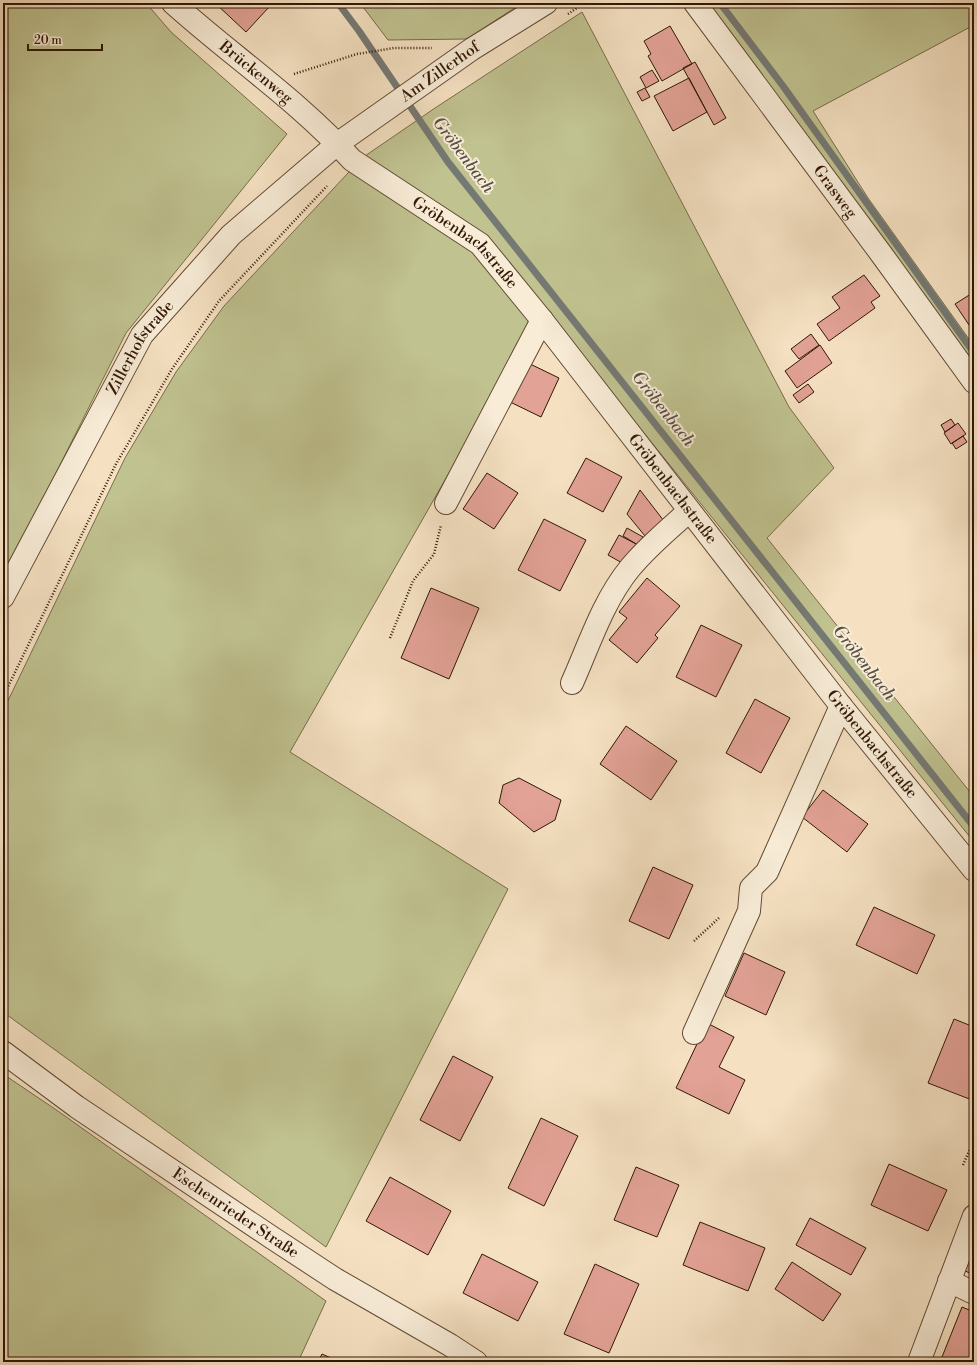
<svg xmlns="http://www.w3.org/2000/svg" width="977" height="1365" font-family="'Libre Bodoni',serif">
<rect width="100%" height="100%" fill="#f5e1c2"/>
<filter id="stains"><feTurbulence type="fractalNoise" baseFrequency=".005" numOctaves="4"/><feColorMatrix values="0 0 0 0 .2 0 0 0 0 .09 0 0 0 0 .02 0 0 0 .5 -.17"/></filter>
<radialGradient id="worn" r=".72"><stop offset=".6" stop-color="#630" stop-opacity="0"/><stop offset="1" stop-color="#630" stop-opacity=".3"/></radialGradient>
<path fill="#c0c290" stroke="#786c4a" d="M3 3H146L171 32 287 134 126 333 3 579Z
M360 3H522L467 39 388 40Z
M701 3H974V25L813 111 868 198 974 346V366Z
M582 12 789 407 834 468 767 538 974 797V842L543 308 290 752 508 889 326 1247 3 1012V711L125 458 176 372 224 306 362 158 435 108Z
M3 1074 55 1109 326 1301 298 1362H3Z"/>
<g fill="none" stroke-linecap="round" stroke-linejoin="round">
<path stroke="#757974" stroke-width="7" d="M338 3 359 31 448 162 974 827
M720 3 783 86 974 353"/>
</g>
<path fill="#e2a296" stroke="#311705" d="M215 3H267L270 6 246 32Z
M670 26 692 64 662 81 648 56 651 54 644 41Z
M695 62 726 118 714 125 683 68Z
M652 70 659 81 646 88 640 77Z
M689 78 707 112 673 131 654 96Z
M645 88 650 97 642 101 637 92Z
M864 275 880 296 871 302 875 308 829 341 817 324 840 308 832 297Z
M974 292V322L969 325 955 304Z
M811 334 819 345 799 359 791 349Z
M820 345 832 363 797 388 785 371Z
M524 361 559 378 541 417 506 400Z
M808 384 814 392 799 403 793 395Z
M951 419 955 425 945 432 941 425Z
M958 423 966 434 951 444 944 433Z
M963 436 967 442 956 449 952 443Z
M586 458 622 477 603 512 567 493Z
M487 473 518 493 494 529 463 509Z
M640 490 664 521 645 536 627 514Z
M544 519 586 540 560 591 518 570Z
M627 528 643 537 638 545 623 536Z
M619 535 638 545 624 564 608 555Z
M647 578 680 606 655 635 658 638 637 663 609 640 627 618 619 612Z
M431 588 479 608 449 679 401 658Z
M701 625 742 645 716 697 676 677Z
M755 699 790 718 761 773 726 753Z
M626 726 677 761 651 800 600 764Z
M519 778 561 800 555 820 534 832 499 803 503 785Z
M823 790 868 824 847 852 802 817Z
M653 867 693 885 669 939 629 921Z
M874 907 935 935 917 974 856 945Z
M744 953 785 972 766 1015 725 996Z
M954 1019 974 1027V1096L972 1100 928 1083Z
M707 1023 734 1037 719 1067 745 1080 729 1114 676 1088Z
M453 1056 493 1077 460 1141 420 1120Z
M541 1118 578 1136 544 1206 508 1188Z
M889 1164 947 1190 928 1231 871 1205Z
M636 1167 679 1185 657 1237 614 1220Z
M390 1177 451 1211 428 1255 366 1221Z
M810 1218 866 1248 851 1275 796 1245Z
M700 1222 765 1248 748 1291 683 1265Z
M974 1243V1275L963 1270Z
M482 1254 538 1282 518 1321 463 1293Z
M792 1262 841 1294 823 1321 775 1289Z
M595 1264 639 1284 609 1353 564 1334Z
M962 1307 974 1312V1362H940Z
M322 1354 340 1362H318Z"/>
<g fill="none" stroke-linecap="round" stroke-linejoin="round">
<g stroke="#624a34" stroke-width="24">
<g id="minor">
<path id="s1" d="M173 3C232 56 299 101 352 160L480 244 542 320 841 706 974 870"/>
<path id="s2" d="M695 3 882 255 974 382"/>
<path d="M446 503 542 320"/>
<path id="s3" d="M3 597 142 335 231 235 337 144 472 49 546 3"/>
<path d="M572 683C589 645 603 601 630 568 647 547 669 529 689 511"/>
<path d="M694 1033 749 911 751 888 767 872 841 706"/>
<path id="s4" d="M3 1052 77 1107 271 1237 335 1279 450 1345 476 1362"/>
<path d="M949 1281 974 1293"/>
<path d="M919 1362 974 1216"/>
</g>
</g>
<path stroke="#311705" stroke-width="2.5" stroke-dasharray="1 2" stroke-linecap="butt" d="M568 14 584 3
M294 74 357 54 394 48H432
M390 638 413 581 434 554 441 525
M3 697 116 464 172 369 219 301 327 186
M694 941 719 918
M963 1165 974 1140"/>
<use href="#minor" stroke="#f8ecd7" stroke-width="22"/>
</g>
<g text-anchor="middle" dominant-baseline="central" stroke-width="4" stroke-linejoin="round" paint-order="stroke">
<g font-size="16" fill="#311705" stroke="#f8ecd7">
<text stroke="none"><textPath href="#s3" startOffset="696">Am Zillerhof</textPath></text>
<text stroke="none"><textPath href="#s1" startOffset="108">Brückenweg</textPath></text>
<text stroke="none"><textPath href="#s2" startOffset="235">Grasweg</textPath></text>
<text stroke="none"><textPath href="#s1" startOffset="379">Gröbenbachstraße</textPath></text>
<text stroke="none"><textPath href="#s3" startOffset="285">Zillerhofstraße</textPath></text>
<text stroke="none"><textPath href="#s1" startOffset="703">Gröbenbachstraße</textPath></text>
<text stroke="none"><textPath href="#s1" startOffset="1027">Gröbenbachstraße</textPath></text>
<text stroke="none"><textPath href="#s4" startOffset="283">Eschenrieder Straße</textPath></text>
</g>
<g font-size="17" font-style="italic" fill="#595046" stroke="#f8ecd7">
<text transform="translate(463 155) rotate(53)">Gröbenbach</text>
<text transform="translate(663 409) rotate(52)">Gröbenbach</text>
<text transform="translate(864 663) rotate(52)">Gröbenbach</text>
</g>
</g>
<rect width="977" height="1365" fill="none" stroke="#f5e1c2" stroke-width="16"/>
<rect x="4" y="4" width="969" height="1357" fill="none" stroke="#311705" stroke-width="2"/>
<rect x="8" y="8" width="961" height="1349" fill="none" stroke="#311705"/>
<path d="M28 44v6h74v-6" fill="none" stroke="#311705" stroke-width="2"/>
<text x="34" y="44" font-size="12" fill="#311705" stroke="#f8ecd7" stroke-width="3" paint-order="stroke">20 m</text>
<rect width="100%" height="100%" filter="url(#stains)"/>
<rect width="100%" height="100%" fill="url(#worn)"/>
</svg>
